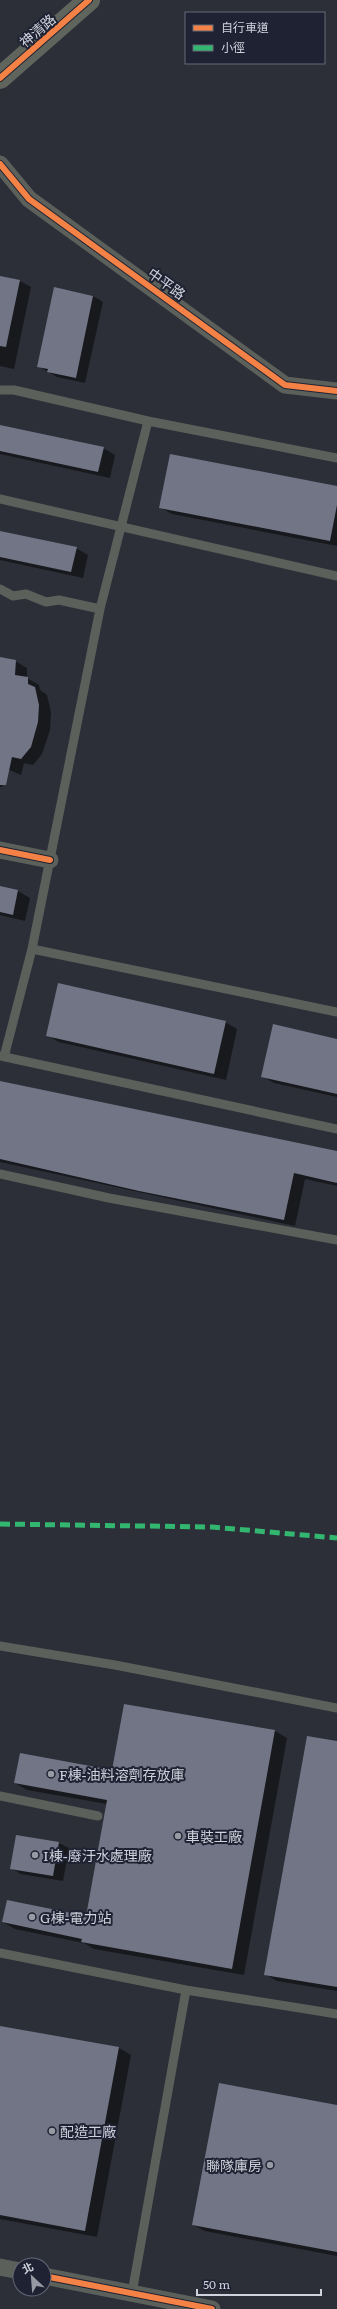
<svg xmlns="http://www.w3.org/2000/svg" width="337" height="2309" font-family="Literata,'Noto Sans TC',serif">
<rect width="100%" height="100%" fill="#2c2f38"/>
<path fill="#0007" d="M0 277 20 281 31 287 14 369 0 366Z
M55 288 93 296 103 302 85 383 57 377 38 366Z
M0 426 103 448 115 455 110 478 0 454Z
M337 487V546L172 514 160 507Z
M0 532 76 548 88 555 83 578 0 560Z
M0 658 15 661 27 668V678L39 685 40 690 47 695 51 712 50 730 42 754 33 765 24 763 21 775 7 769 2 787H0Z
M0 887 18 891 30 898 25 921 0 915Z
M225 1022 237 1029 226 1080 59 1042 47 1035Z
M337 1040V1097L274 1083 262 1076Z
M0 1082 337 1152V1186L305 1179 295 1226 0 1162Z
M125 1705 275 1731 287 1738 244 1975 94 1949 84 1943 15 1929 3 1922 86 1917 107 1804 27 1790 15 1783 113 1771Z
M337 1742V1991L277 1981 265 1974Z
M16 1836 59 1843 69 1848 63 1881 21 1874 11 1868Z
M0 2027 119 2048 131 2055 97 2237 0 2219Z
M337 2106V2256L205 2231 193 2225Z"/>
<path fill="#717585" d="M0 276 20 280 6 347 0 346Z
M54 287 93 296 76 378 47 372 48 369 37 367Z
M0 425 104 447 98 472 0 451Z
M170 454 337 486V505L330 541 159 508Z
M0 531 77 547 71 572 0 557Z
M0 657 16 660 15 675 28 677V684L35 687 39 705 38 722 31 747 21 759 12 757 6 785H0Z
M0 886 18 890 13 915 0 912Z
M58 983 226 1021 214 1074 46 1036Z
M273 1024 337 1039V1094L261 1077Z
M0 1081 337 1151V1183L294 1173 284 1220 139 1191 0 1159Z
M124 1704 275 1730 232 1969 81 1942 82 1939 2 1922 7 1900 86 1916 107 1800 14 1783 20 1753 112 1770Z
M307 1736 337 1741V1987L264 1975Z
M16 1835 59 1842 53 1876 10 1869Z
M0 2026 119 2047 85 2231 0 2215Z
M219 2083 337 2105V2252L192 2225Z"/>
<g fill="none" stroke-linecap="round" stroke-linejoin="round">
<path stroke="#5c605b" stroke-width="9" d="M0 390H14L148 421 337 458
M0 499 337 576
M0 589 13 596 26 594 46 602 59 600 100 609
M32 949 337 1012
M0 1056 337 1129
M4 1057 32 949 100 609 148 421
M0 1174 109 1198 337 1240
M0 1646 115 1665 337 1708
M0 1796 98 1816
M0 1953 186 1990 337 2014
M132 2293 186 1990"/>
<path stroke="#5c605b" stroke-width="17" d="M0 164 29 199 285 385 337 391
M0 850 50 860
M0 2267 20 2271
M44 2276 212 2309"/>
<path stroke="#5f645c" stroke-width="22" d="M0 78 89 0"/>
<path stroke="#33b770" stroke-width="5" stroke-dasharray="10 5" stroke-linecap="butt" d="M0 1524 212 1527 337 1538"/>
<g stroke="#1f2232" stroke-width="8">
<path id="cycleway" d="M0 78 89 0
M0 164 29 199 285 385 337 391
M0 850 50 860
M44 2276 212 2309"/>
</g>
<use href="#cycleway" stroke="#f48246" stroke-width="6"/>
</g>
<g fill="#9799a3" stroke="#1f2232" stroke-width="1.5">
<circle cx="51" cy="1774" r="4"/>
<circle cx="178" cy="1836" r="4"/>
<circle cx="35" cy="1855" r="4"/>
<circle cx="32" cy="1917" r="4"/>
<circle cx="52" cy="2131" r="4"/>
<circle cx="270" cy="2165" r="4"/>
</g>
<g text-anchor="middle" dominant-baseline="central" stroke-width="4" stroke-linejoin="round" paint-order="stroke">
<g font-size="14" fill="#d0d2dd" stroke="#1f2232">
<text transform="translate(37 30) rotate(-41)">神清路</text>
<text transform="translate(167 283) rotate(36)">中平路</text>
</g>
<g font-size="14" fill="#d0d2dd" stroke="#1f2232" text-anchor="start">
<text x="59" y="1774">F棟-油料溶劑存放庫</text>
<text x="186" y="1836">車裝工廠</text>
<text x="43" y="1855">I棟-廢汙水處理廠</text>
<text x="40" y="1917">G棟-電力站</text>
<text x="60" y="2131">配造工廠</text>
<text x="262" y="2165" text-anchor="end">聯隊庫房</text>
</g>
</g>
<rect x="185" y="12" width="140" height="52" fill="#1f2232" stroke="#666876"/>
<rect x="193" y="25" width="20" height="6" fill="#f48246" stroke="#666876"/>
<text x="221" y="32" font-size="12" fill="#d0d2dd">自行車道</text>
<rect x="193" y="45" width="20" height="6" fill="#33b770" stroke="#666876"/>
<text x="221" y="52" font-size="12" fill="#d0d2dd">小徑</text>
<g transform="translate(32 2277) rotate(334)"><circle r="19" fill="#1f2232" stroke="#666876"/>
<path d="M0-3L7 15L0 10L-7 15Z" fill="#9799a3"/>
<text y="-6" font-size="11" font-weight="bold" text-anchor="middle" fill="#d0d2dd">北</text>
</g>
<path d="M197 2289v6h124v-6" fill="none" stroke="#d0d2dd" stroke-width="2"/>
<text x="203" y="2289" font-size="12" fill="#d0d2dd" stroke="#1f2232" stroke-width="3" paint-order="stroke">50 m</text>
</svg>
